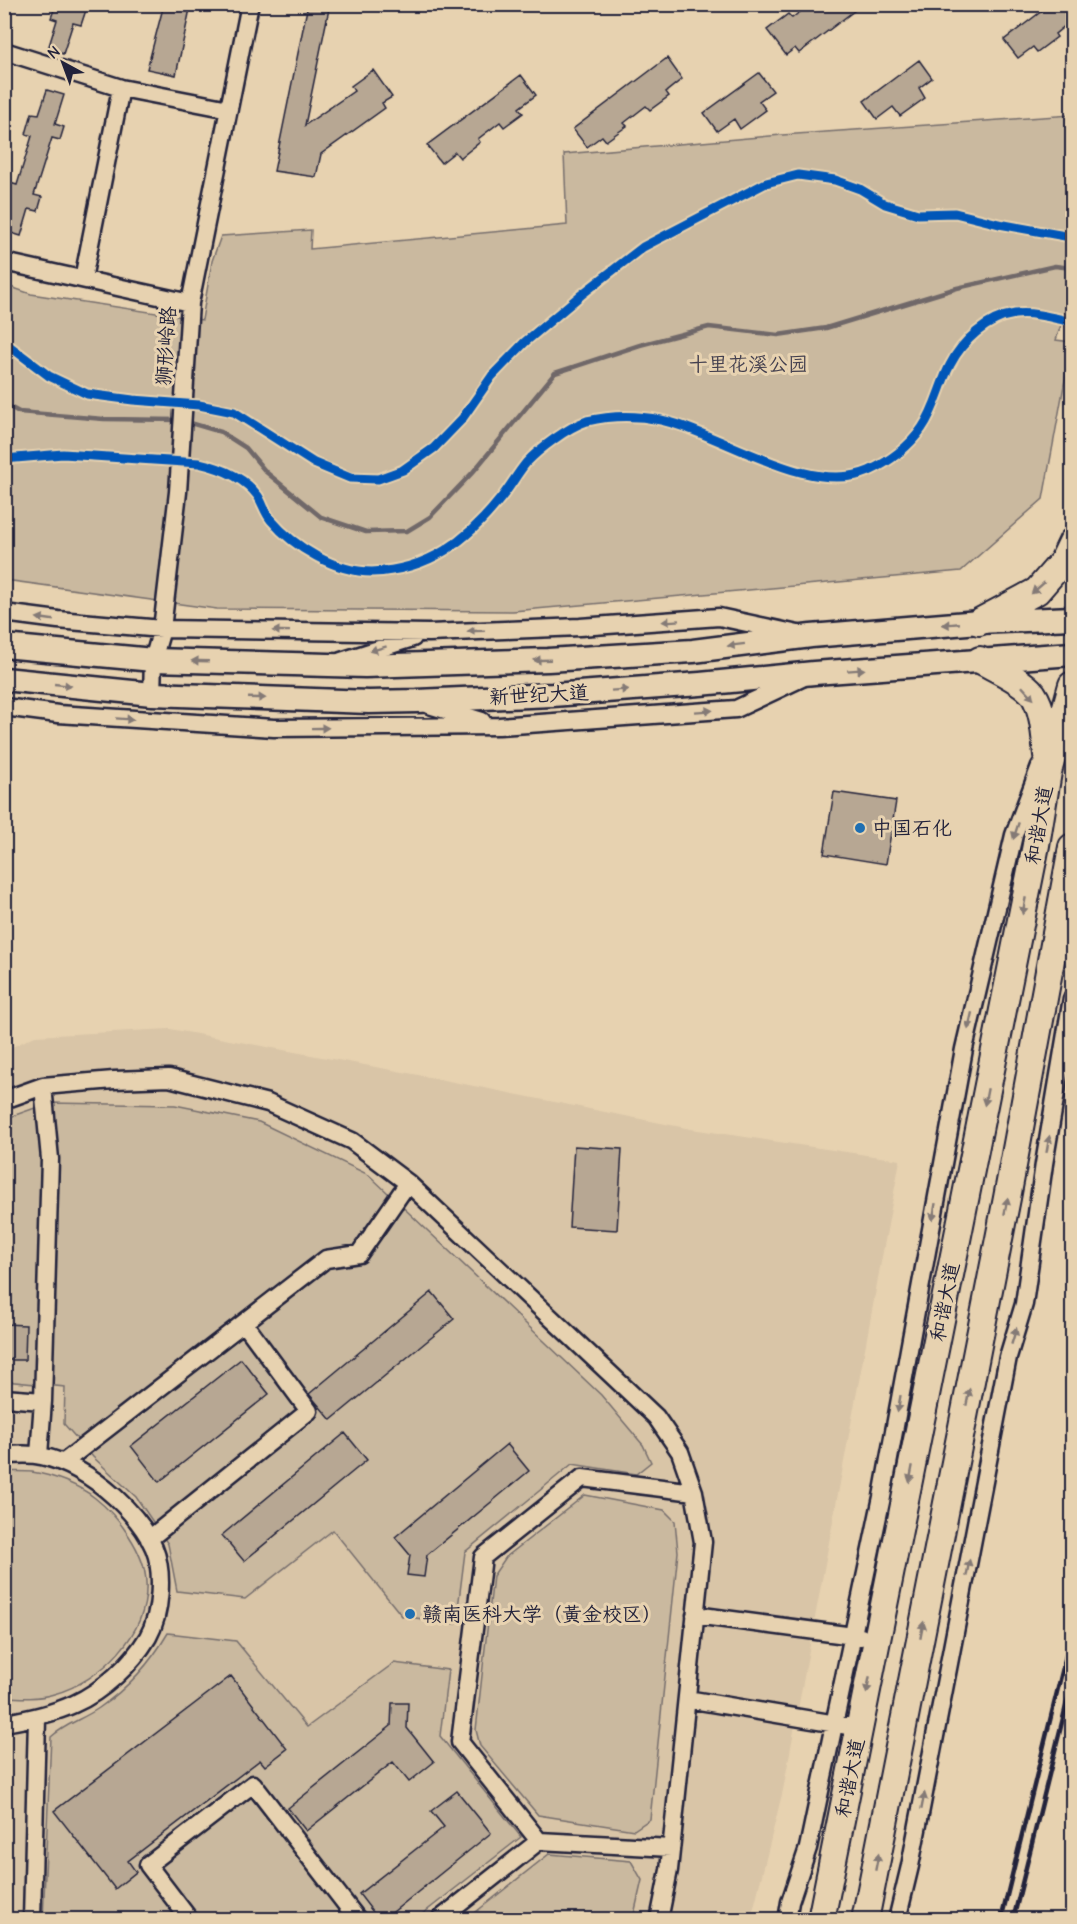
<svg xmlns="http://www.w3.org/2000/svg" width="1077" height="1924" font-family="'Comic Neue','LXGW WenKai TC',sans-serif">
<rect width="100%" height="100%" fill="#e7d2b0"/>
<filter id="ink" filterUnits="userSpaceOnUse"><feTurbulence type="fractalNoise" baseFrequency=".0167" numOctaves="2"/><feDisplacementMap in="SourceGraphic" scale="12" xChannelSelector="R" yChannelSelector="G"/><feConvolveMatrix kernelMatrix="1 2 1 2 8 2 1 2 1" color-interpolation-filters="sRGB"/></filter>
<g filter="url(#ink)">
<path fill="#d9c5a7" d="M170 1029 408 1073 691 1129 900 1160 783 1790 751 1919H5L4 1051 35 1036Z"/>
<path fill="#cab99f" stroke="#766e6d" stroke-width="1.5" d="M1072 115V291L1056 340 1072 342 1043 499 961 571 513 611 217 609 5 580V285L31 294 202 320 212 261 221 236 311 230 310 249 567 225 564 154 782 135Z
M49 1103 175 1105 259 1122 369 1175 601 1395 643 1445 651 1462 636 1474 572 1464 465 1552 456 1624 402 1616 333 1530 245 1599 177 1591 168 1544 136 1497 93 1457 64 1424 65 1387 5 1381 4 1119Z
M5 1471C13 1472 23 1471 32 1472 52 1475 79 1485 95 1498 118 1516 145 1552 146 1582 149 1634 101 1681 54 1694 38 1699 21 1698 5 1697Z
M585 1495 664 1510 675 1521 678 1552 650 1819 634 1830 538 1815 480 1746 476 1730 493 1576 506 1557Z
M168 1633 236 1641 307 1727 394 1663 448 1670 440 1736 521 1837 416 1919 43 1920 51 1737C65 1724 83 1719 99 1708 128 1688 150 1664 168 1633Z
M549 1854 631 1861 642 1880 633 1919H467Z"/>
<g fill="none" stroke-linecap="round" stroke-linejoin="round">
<path stroke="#706869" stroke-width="4.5" d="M4 404 19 412 104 419 179 420
M187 422 221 432 246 448 266 472 321 517 366 532 407 531 430 517 473 472 555 373 640 345 709 327 778 335 826 328 957 288 1055 266 1072 268"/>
</g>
<path fill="#b7a793" stroke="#22223b" stroke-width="1.5" d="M56 4H79L87 7 81 25 73 23 63 54 48 49 57 20 51 18Z
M164 4H191L176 75 147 69Z
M308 4H330L305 125 354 91 351 86 373 70 392 97 382 103 385 108 321 154 316 177 274 171Z
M810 4H863L799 53 795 48 786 55 767 30 788 14 792 18Z
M1051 4H1072V20L1055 34 1057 37 1037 52 1033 47 1018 58 1004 40Z
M667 58 682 79 666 92 669 96 650 110 646 106 624 123 627 126 606 141 602 136 587 147 573 129Z
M919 60 932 78 919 88 925 98 900 116 893 107 877 119 864 101Z
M759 73 773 91 759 101 766 110 740 129 734 119 717 131 704 113Z
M521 75 536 95 519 108 523 113 504 127 500 122 478 139 480 142 460 158 455 152 441 163 427 145Z
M47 90 64 95 55 124 64 127 60 140 52 138 34 195 42 197 38 211 29 209 21 236 5 231 11 208 4 206V201L10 183 17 185 32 136 26 134 32 113 39 114Z
M834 792 896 801 886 864 824 854Z
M574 1146 622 1149 617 1230 569 1227Z
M432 1292 454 1319 331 1420 309 1394Z
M4 1324 26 1325 25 1360H4Z
M241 1359 269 1394 159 1482 131 1446Z
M345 1433 367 1460 244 1561 222 1535Z
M507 1444 529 1471 427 1555 424 1577 407 1575 410 1555 395 1537Z
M231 1676 287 1749 265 1766 260 1760 128 1861 136 1872 115 1889 54 1811Z
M392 1703H408L407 1728 434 1762 409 1782 393 1762 306 1831 288 1808 391 1726Z
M457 1791 491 1833 383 1920H379L359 1894 444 1827 431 1811Z"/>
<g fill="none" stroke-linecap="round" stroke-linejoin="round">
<g stroke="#22223b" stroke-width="21">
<path id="minor" d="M4 51 121 88 229 109
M4 262 190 303
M83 279 121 88
M4 613 58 620 162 629 429 633 580 627 719 617 798 634
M341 661 413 638
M152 694 153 660 162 629 178 492 190 303 250 4
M429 705 482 721
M4 707 58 714 274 728 499 726 736 709 802 678
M4 1100 43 1086 114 1080 169 1078 268 1103 352 1141 408 1183 656 1417 680 1452 694 1492 703 1542 669 1870 659 1920
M4 1398 43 1401 50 1159 43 1086
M4 1455C16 1455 30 1453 41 1456 70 1462 94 1478 115 1497 130 1511 146 1529 154 1548 164 1572 161 1614 148 1637 132 1664 103 1691 74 1704 52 1714 29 1719 4 1723
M39 1455 43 1401
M64 1462 326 1259 359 1254 408 1183
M149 1539 309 1411 244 1323
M695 1615 861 1637
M687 1699 860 1728
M671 1848 539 1841 460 1742 483 1557 582 1478 694 1492
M32 1920 37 1718
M190 1920 148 1865 253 1784 358 1920
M439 1920 539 1841
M787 1920 790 1902 808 1848 882 1497 964 1049 1014 835 1040 766
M897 1920 910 1866 1008 1357 1024 1304 1044 1164 1072 998"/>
</g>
<g stroke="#22223b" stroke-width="27">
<path id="major" d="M4 646 153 660 365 666 548 660 693 651 811 636 979 622 1072 618
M4 679 152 694 369 702 417 701 552 695 700 684 814 673 1072 654"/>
</g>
<g stroke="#22223b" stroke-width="30">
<path id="highway" d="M979 622 1037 591 1063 561 1072 542
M980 660C996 669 1022 680 1033 694 1044 710 1045 737 1047 755
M821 1920 1036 845 1048 772 1072 685
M865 1920 1007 1198 1072 847"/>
</g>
<use href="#minor" stroke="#e7d2b0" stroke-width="16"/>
<use href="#major" stroke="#e7d2b0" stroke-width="22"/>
<use href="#highway" stroke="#e7d2b0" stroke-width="26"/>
<path stroke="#22223b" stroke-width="4.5" d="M1001 1920 1072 1631
M1013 1920 1072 1682"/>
<g stroke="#e7d2b0" stroke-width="13">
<path id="cycleway" d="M4 342 49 376 87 394 133 400 199 405 234 412 314 463 350 478 378 479 403 470 434 448 462 419 492 376 525 342 581 295 643 247 766 183 798 175 835 180 860 189 885 204 918 214 955 213 999 224 1065 236
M4 459 63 454 199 463C221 468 244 477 258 496 263 504 265 513 271 520 294 547 335 572 372 572 429 570 467 541 501 498 510 487 517 474 526 463 539 449 568 427 587 421 612 415 636 415 661 420 721 433 808 497 869 471 889 462 910 446 922 428 936 408 939 386 950 365 962 341 987 318 1015 314 1034 312 1054 318 1072 322"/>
</g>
<use href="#cycleway" stroke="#0057b8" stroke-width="9"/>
</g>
<defs><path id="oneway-solid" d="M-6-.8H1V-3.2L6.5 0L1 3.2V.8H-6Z" transform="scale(1.5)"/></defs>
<g fill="#847a76">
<use href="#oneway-solid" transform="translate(1038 588) rotate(139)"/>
<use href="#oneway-solid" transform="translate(45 619) rotate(-172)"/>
<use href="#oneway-solid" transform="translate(671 621) rotate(176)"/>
<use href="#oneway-solid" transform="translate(951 624) rotate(175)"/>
<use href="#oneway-solid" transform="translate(281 631) rotate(-179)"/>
<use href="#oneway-solid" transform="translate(476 631) rotate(178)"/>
<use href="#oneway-solid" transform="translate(736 645) rotate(173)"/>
<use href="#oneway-solid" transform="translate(378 649) rotate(163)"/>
<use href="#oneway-solid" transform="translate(542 660) rotate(178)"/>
<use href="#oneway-solid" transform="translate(200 661) rotate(-178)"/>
<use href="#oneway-solid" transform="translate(856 670) rotate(-4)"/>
<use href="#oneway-solid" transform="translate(63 685) rotate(6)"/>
<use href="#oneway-solid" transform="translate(620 690) rotate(-4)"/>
<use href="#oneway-solid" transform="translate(1028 693) rotate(48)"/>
<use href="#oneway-solid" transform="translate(257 698) rotate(2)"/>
<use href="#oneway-solid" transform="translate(704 711) rotate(-4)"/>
<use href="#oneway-solid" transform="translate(125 719) rotate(4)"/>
<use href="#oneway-solid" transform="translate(320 728) rotate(-1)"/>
<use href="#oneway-solid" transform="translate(1016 831) rotate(108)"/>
<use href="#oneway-solid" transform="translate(1024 906) rotate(101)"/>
<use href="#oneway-solid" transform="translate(970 1021) rotate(103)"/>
<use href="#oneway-solid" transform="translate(986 1097) rotate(101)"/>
<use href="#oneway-solid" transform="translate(1048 1144) rotate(-80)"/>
<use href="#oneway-solid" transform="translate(1006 1206) rotate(-79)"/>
<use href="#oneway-solid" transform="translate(934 1212) rotate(100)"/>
<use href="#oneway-solid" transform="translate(1014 1336) rotate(-73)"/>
<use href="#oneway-solid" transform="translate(968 1397) rotate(-79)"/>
<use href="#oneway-solid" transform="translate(899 1404) rotate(100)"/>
<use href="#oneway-solid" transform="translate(911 1474) rotate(101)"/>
<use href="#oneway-solid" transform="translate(968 1568) rotate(-79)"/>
<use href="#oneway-solid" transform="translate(922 1630) rotate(-79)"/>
<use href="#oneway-solid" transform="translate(868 1685) rotate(101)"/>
<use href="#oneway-solid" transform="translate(923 1801) rotate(-79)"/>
<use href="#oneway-solid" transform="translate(877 1862) rotate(-79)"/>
</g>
</g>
<g fill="#1f6fb2" stroke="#e7d2b0" stroke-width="2">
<circle cx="860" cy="828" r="6"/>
<circle cx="410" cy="1614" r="6"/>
</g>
<g text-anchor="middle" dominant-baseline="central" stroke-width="6" stroke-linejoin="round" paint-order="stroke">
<g font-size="20" fill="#22223b" stroke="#e7d2b0">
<text transform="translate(166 346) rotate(-86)">狮形岭路</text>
<text transform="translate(539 695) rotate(-3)">新世纪大道</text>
<text transform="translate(1039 825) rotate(-80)">和谐大道</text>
<text transform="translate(945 1302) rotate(-79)">和谐大道</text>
<text transform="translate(850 1778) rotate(-79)">和谐大道</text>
</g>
<g font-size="20" fill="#44404f" stroke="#e7d2b0">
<text x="748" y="364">十里花溪公园</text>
</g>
<g font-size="20" fill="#22223b" stroke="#e7d2b0" text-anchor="start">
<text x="872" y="828">中国石化</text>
<text x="422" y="1614">赣南医科大学（黄金校区）</text>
</g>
</g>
<rect width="1077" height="1924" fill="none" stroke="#e7d2b0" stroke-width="24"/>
<rect x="12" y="12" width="1053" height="1900" fill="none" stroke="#22223b" stroke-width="2" filter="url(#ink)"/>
<g transform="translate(63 63) rotate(319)" stroke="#e7d2b0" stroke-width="4.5" paint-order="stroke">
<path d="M0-4.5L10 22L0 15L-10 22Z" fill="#22223b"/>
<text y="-9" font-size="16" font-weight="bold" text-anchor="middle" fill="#22223b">N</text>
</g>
</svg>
